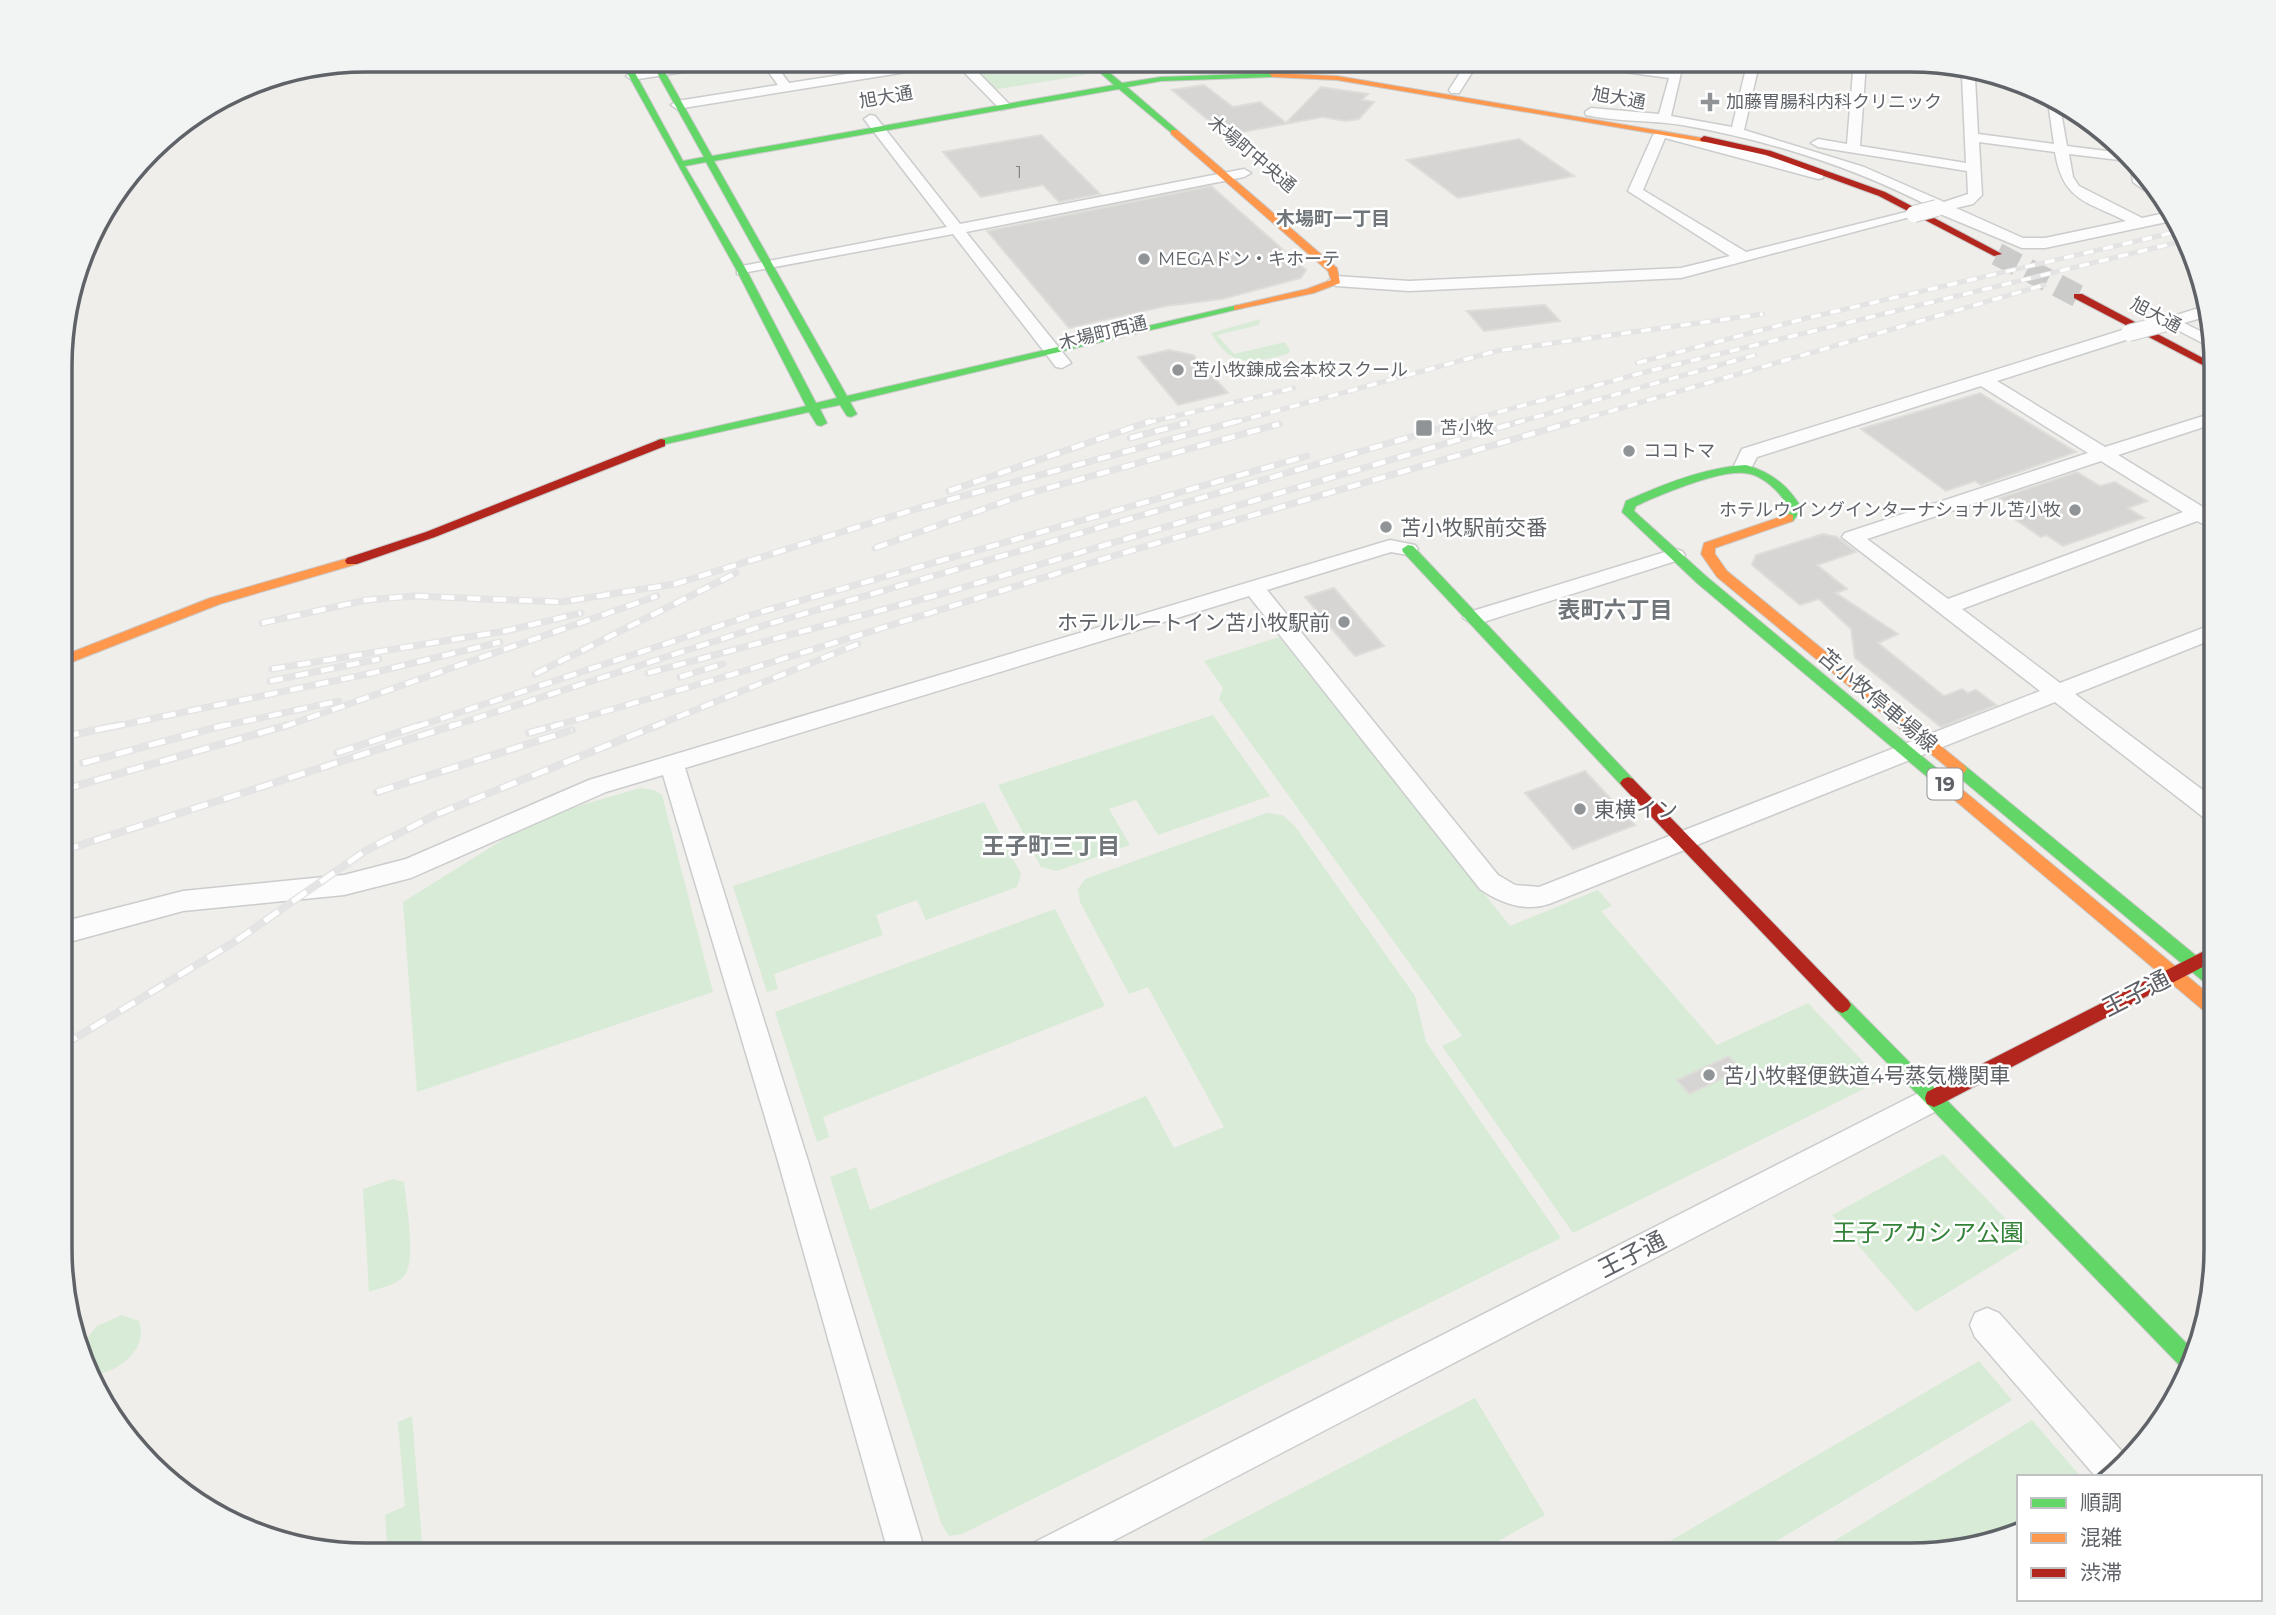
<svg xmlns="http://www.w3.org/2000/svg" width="2276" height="1615" font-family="Montserrat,'Noto Sans JP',sans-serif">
<rect width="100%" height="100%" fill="#efeeea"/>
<path fill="#d8ebd6" d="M962 60H1077L1089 71 1085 75 992 90Z
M1260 319 1259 325 1217 335 1234 354 1285 342 1290 351 1287 354C1252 363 1232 369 1211 333Z
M1279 637 1510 926 1598 890 1612 906 1601 911 1717 1045 1808 1003 1873 1072 1874 1084 1573 1233 1442 1046 1462 1036 1219 699 1223 688 1204 661Z
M1213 715 1270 796 1158 835 1136 800 1109 809 1130 845 1057 871 1041 867 998 785Z
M640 788 654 790 662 795 713 992 417 1092 403 902 515 832 561 811Z
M984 802 1021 874 1017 887 926 920 917 900 876 915 883 935 774 974 778 989 767 992 733 886Z
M1267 813 1282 815 1294 825 1415 996 1426 1042 1561 1238 962 1534 949 1536 941 1523 830 1177 856 1167 870 1210 1146 1096 1174 1148 1224 1127 1148 987 1129 994 1080 902 1078 889 1085 879Z
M1055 909 1105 1006 823 1117 829 1137 817 1142 775 1012Z
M1943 1154 2029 1243 1916 1312 1832 1215Z
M393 1179 404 1182C406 1203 417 1261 404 1276 397 1285 379 1288 369 1292L363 1189Z
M122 1315 139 1321C149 1349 117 1375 91 1374L81 1345 97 1326Z
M1979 1361 2012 1400 1753 1555H1646Z
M1475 1398 1545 1515 1473 1555H1173Z
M412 1416 423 1555H388L385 1515 405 1506 398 1422Z
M2032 1420 2081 1477H2019V1530L1910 1555H1811Z"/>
<path fill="#d6d5d3" stroke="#deddd9" stroke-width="2" d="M1204 85 1233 107 1260 102 1286 123 1321 87 1368 94 1362 100 1374 102 1359 119 1345 121 1323 117 1226 135 1172 90Z
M1041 135 1100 194 1059 202 1043 185 981 197 943 152Z
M1519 139 1574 176 1458 198 1407 160Z
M1211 186 1306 270 1301 278 1222 299 1166 306 1069 328 987 231Z
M1545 305 1560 321 1484 331 1467 311Z
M1169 350 1193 355 1228 393 1178 405 1138 357Z
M1980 393 2076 452 1981 485 1975 481 1946 491 1861 429Z
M2077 472 2100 486 2115 482 2147 501 2128 508 2144 518 2063 546 2046 535 2041 537 2010 516 2021 512 2000 498Z
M1823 534 1837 537 1856 552 1817 565 1847 589 1836 593 1898 634 1878 643 1944 696 1962 689 1968 693 1976 690 1996 705 1941 727 1855 658 1851 629 1819 599 1800 605 1752 565 1756 555Z
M1334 588 1384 646 1355 656 1305 597Z
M1585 771 1635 825 1573 849 1525 793Z
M1729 1056 1741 1070 1689 1094 1677 1080Z"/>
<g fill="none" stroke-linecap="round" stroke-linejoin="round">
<path stroke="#cbcbca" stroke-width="23" stroke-dasharray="23 11" stroke-linecap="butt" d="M1997 254 2078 296"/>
<g stroke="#cbcccc" stroke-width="3">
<path id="street" d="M714 60H741L735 64 632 80 626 76 632 72Z
M760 60H772L789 83 938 60H966L1012 107 1001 110 956 64 677 109 671 105 677 101 778 85Z
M1468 60H1480L1459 93H1451L1449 90Z
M1560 60H1592L1671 71 1674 60H1684L1671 116 1732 127 1748 60H1760L1744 130 1864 167 1944 202 1968 194 1967 171 1818 147 1811 143 1818 139 1847 144 1854 60C1910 60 1962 68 2016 80L2011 83 1975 78 1978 134 2054 144 2047 95 2059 101 2067 146 2122 153 2128 161 2069 154 2073 177 2079 186 2142 218 2170 212 2176 220 2045 248H2022L1933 211 1931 207C1853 167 1769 140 1682 125 1651 120 1617 122 1586 115L1585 112 1591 108 1659 114 1669 78 1566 64ZM1866 63 1962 76 1966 163 1860 146ZM1979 142 2055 152C2063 201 2086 201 2126 221L2045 238H2023L1956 208 1973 204 1982 195Z
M870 115 875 116 960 224 1244 169 1251 173 1244 177 966 232 1068 359 1071 363 1062 368 1056 367 953 234 737 274V268L742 266 947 227 864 119Z
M1660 131 1725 144 1823 172V178L1818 179 1665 138 1643 190 1746 252 1914 210 1921 214 1681 278 1409 291 1336 286 1328 281 1336 276 1409 281 1681 268 1730 256 1628 191 1653 135Z
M2131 168H2133L2152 190H2144L2133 182Z
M2205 306 2208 316 2184 323 2214 338 2216 350 2162 322 2164 319Z
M2129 328 2135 329V337L1997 381 2105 447 2216 412V423L2118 455 2216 515V530L2197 521 1962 609 2060 683 2216 623V638L2075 694 2216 800V822L2207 820 2055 702 1549 904C1525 912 1500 903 1480 889L1249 596 685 768 808 1161 926 1555H889L778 1161 663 775 606 792 411 878 344 895 183 911 62 944V922L183 891 344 875 406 859 589 780 1390 540 1415 545 1418 549 1408 555 1391 552 1267 590 1498 875 1515 885 1539 887 2040 691 1842 537 1845 533 2088 453 1981 386 1757 457 1749 472H1735L1733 468 1742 449ZM2101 461 2183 512 1948 599 1867 539Z
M1675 549 1682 551 1685 555 1682 559 1474 625 1463 618 1466 613Z
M1934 1085 1944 1089 1949 1098 1944 1107 1086 1555H1030L1035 1542Z
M1987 1308 1999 1313 2126 1456 2103 1477H2096L1975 1337 1970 1325 1975 1313Z"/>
</g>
<g stroke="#cacacb" stroke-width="2">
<path id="fast" d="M620 60H628L683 161 704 157 650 60H658L712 156 1114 85 1086 60H1094L1122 83 1161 77 1275 73 1272 77 1161 81 1127 87 1177 130 1178 132 1174 135 1119 89 714 161 847 396 1238 305 1243 308 850 402 857 414 851 417 847 416 840 405 820 409 827 423 821 426 817 425 809 412 657 446V440L806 406 737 271ZM706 162 837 398 816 403 747 271 685 166Z
M1746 465C1771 472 1789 486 1802 509L1793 521 1789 522 1783 518 1790 509C1781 493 1763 474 1744 473 1719 470 1659 495 1636 506L1634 511 1707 577 1941 772 1944 776 1941 780H1931L1697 583 1622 512 1626 501C1661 485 1706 467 1746 465Z
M1408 545 1413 546 1633 779 1636 783 1633 787H1623L1403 552 1402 549Z
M1959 763 1964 765 2216 972V989L2210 987 1954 773 1951 769Z
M1842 997 1848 1000 2197 1354 2187 1373 1836 1010 1833 1005 1836 1000Z"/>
</g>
<g stroke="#cacacb" stroke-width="2">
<path id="slow" d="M1269 73 1337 76 1708 139 1704 142 1337 80 1272 77Z
M1171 130H1177L1337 268 1340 283 1314 293 1234 310V306L1307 289 1331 280 1328 271 1171 134Z
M1789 514 1793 515V521L1715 548V554L1727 571 1964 765 1967 769 1964 773H1954L1717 577 1701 554 1704 543Z
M352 557 357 558V564L220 604 62 666V656L210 598Z
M1936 770 1941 772 2216 1000V1019L2210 1016 1931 780 1928 776 1931 772Z"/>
</g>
<g stroke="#cacacb" stroke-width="2">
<path id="jam" d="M1704 136 1771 151 1885 192 2002 254 1994 256 1879 196 1766 155 1701 141 1700 139Z
M2074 294H2082L2216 365V372L2074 298Z
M661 439 665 440V446L435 537 357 564H347L345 561 347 558 426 532Z
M1628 777 1633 779 1848 1000 1851 1005 1848 1010 1842 1013 1836 1010 1623 787 1620 783 1623 779Z
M2216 945V960L1941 1104 1934 1107 1927 1104 1925 1098 1927 1092Z"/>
</g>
<use href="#street" fill="#fdfcfc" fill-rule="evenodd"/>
<use href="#fast" fill="#63d668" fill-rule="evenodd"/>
<use href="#slow" fill="#ff974d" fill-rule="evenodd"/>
<use href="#jam" fill="#b3261e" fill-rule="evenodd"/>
<g stroke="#e4e4e4" stroke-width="5">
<path id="rail-far2" d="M1637 363 1803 319 2171 233
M1146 423 1294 388
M1232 423 1496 351 1763 314
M1459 423 1645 372 2187 240
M1515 423 1755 355
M1570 423 2044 285"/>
</g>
<g stroke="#e4e4e4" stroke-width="7">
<path id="rail-far1" d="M1130 438 1187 423
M949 491 1151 421
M875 548 1023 495 1279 424
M262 623 366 600 414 596 561 602 675 584 919 508 1238 421
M272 669 505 631 581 613
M648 673 941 594 1521 421
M535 674 736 573
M680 677 723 664
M270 681 379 659
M112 727 372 673 500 642
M218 727 339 701
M283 727 657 596
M416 727 761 612 1307 456
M449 727 762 626 1465 421
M551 727 734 674 1113 556 1576 421
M653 727 858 644"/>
</g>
<g stroke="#e4e4e4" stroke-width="8">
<path id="rail" d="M529 733 557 725
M62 737 120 725
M337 753 421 725
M83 763 225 725
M62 790 288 725
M377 792 572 730
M62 851 454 725
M62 1046 236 941 365 851 435 815 658 725"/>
</g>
<use href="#rail-far2" stroke="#fff" stroke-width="3.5" stroke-dasharray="10" stroke-linecap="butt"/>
<use href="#rail-far1" stroke="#fff" stroke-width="4.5" stroke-dasharray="13" stroke-linecap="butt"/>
<use href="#rail" stroke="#fff" stroke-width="5" stroke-dasharray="17" stroke-linecap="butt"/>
<g stroke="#cbcccc" stroke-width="18" stroke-linecap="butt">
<path id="street-bridge" d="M1914 214 1937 208
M2129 333 2170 322"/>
</g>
<use href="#street-bridge" stroke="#fdfcfc" stroke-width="16"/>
</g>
<g fill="#919496" stroke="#fff" stroke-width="2.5">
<path d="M1706.5 91.5h7v7h7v7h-7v7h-7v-7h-7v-7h7z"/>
<circle cx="1144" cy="259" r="7"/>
<circle cx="1178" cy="370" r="7"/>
<rect x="1415" y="419" width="18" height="18" rx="3.5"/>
<circle cx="1629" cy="451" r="7"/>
<circle cx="2075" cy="510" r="7"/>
<circle cx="1386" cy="527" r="7"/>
<circle cx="1344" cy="622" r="7"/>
<circle cx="1580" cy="809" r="7"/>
<circle cx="1709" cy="1075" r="7"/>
</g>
<g text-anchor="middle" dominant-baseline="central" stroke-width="5" stroke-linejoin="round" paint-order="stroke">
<g font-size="16" fill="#7e8184">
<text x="1019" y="172">1</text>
</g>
<g font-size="18" fill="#5f6368" stroke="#fff">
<text transform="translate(886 97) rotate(-10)">旭大通</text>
<text transform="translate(1619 98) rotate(10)">旭大通</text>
<text transform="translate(1252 154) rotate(40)">木場町中央通</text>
<text transform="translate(2156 315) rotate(28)">旭大通</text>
<text transform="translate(1103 333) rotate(-14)">木場町西通</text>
</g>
<g font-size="18" fill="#5f6368" stroke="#fff" text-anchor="start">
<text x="1726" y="102">加藤胃腸科内科クリニック</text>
<text x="1158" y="259">MEGAドン・キホーテ</text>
<text x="1192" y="370">苫小牧錬成会本校スクール</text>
<text x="1440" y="428">苫小牧</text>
<text x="1643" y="451">ココトマ</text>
<text x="2061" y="510" text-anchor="end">ホテルウイングインターナショナル苫小牧</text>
</g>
<g font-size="19" font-weight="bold" fill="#70757a" stroke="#fff">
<text x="1333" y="218">木場町一丁目</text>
</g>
<rect fill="#fff" stroke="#8f9295" stroke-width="2" x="1927.5" y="768.5" width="35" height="31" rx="5"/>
<g font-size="19" font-weight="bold" fill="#5f6368">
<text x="1945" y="784">19</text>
</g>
<g font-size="21" fill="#5f6368" stroke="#fff" text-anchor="start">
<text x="1400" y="527">苫小牧駅前交番</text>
<text x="1330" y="622" text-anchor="end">ホテルルートイン苫小牧駅前</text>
<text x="1594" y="809">東横イン</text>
<text x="1723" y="1075">苫小牧軽便鉄道4号蒸気機関車</text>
</g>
<g font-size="21" fill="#5f6368" stroke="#fff">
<text transform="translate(1878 700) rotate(40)">苫小牧停車場線</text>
</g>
<g font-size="23" font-weight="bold" fill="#70757a" stroke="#fff">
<text x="1615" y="610">表町六丁目</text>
<text x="1051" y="846">王子町三丁目</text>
</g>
<g font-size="24" fill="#5f6368" stroke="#fff">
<text transform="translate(2136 993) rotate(-27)">王子通</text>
<text transform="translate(1632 1254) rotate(-27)">王子通</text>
</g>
<g font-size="24" fill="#348238" stroke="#fff">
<text x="1928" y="1232">王子アカシア公園</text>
</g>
</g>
<path d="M0 0H2276V1615H0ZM366 72H1910A294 294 0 0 1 2204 366V1249A294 294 0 0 1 1910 1543H366A294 294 0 0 1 72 1249V366A294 294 0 0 1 366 72Z" fill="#f2f3f3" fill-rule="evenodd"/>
<path fill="none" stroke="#5f6368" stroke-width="3.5" d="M366 72H1910A294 294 0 0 1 2204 366V1249A294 294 0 0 1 1910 1543H366A294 294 0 0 1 72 1249V366A294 294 0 0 1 366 72Z"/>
<rect x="2017" y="1475" width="245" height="126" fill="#ffffff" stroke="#bfc1c3" stroke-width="2"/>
<rect x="2031" y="1498" width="35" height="10" fill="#63d668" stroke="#bfc1c3" stroke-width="2"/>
<text x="2080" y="1510" font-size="21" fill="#5f6368">順調</text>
<rect x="2031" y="1533" width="35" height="10" fill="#ff974d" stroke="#bfc1c3" stroke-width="2"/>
<text x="2080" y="1545" font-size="21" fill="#5f6368">混雑</text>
<rect x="2031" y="1568" width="35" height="10" fill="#b3261e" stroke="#bfc1c3" stroke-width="2"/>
<text x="2080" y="1580" font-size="21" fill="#5f6368">渋滞</text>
</svg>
